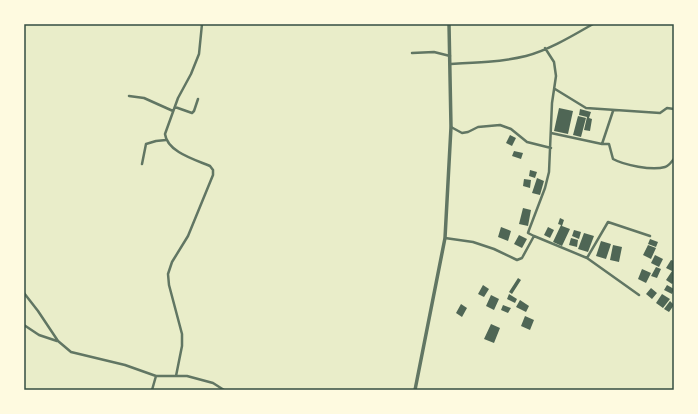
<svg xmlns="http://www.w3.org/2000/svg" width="698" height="414" font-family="'Roboto Condensed',sans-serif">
<rect width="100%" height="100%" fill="#e9edc9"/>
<path fill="#4f6655" d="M559 108 573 111 568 134 554 131Z
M580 109 591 112 589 118 592 119 590 131 584 130 587 117 579 115Z
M578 116 586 118 581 137 573 135Z
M510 135 516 138 512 146 506 143Z
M514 151 523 153 521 159 512 156Z
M530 170 537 172 535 178 529 176Z
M537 178 544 181 540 195 532 193Z
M524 179 531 180 530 188 523 186Z
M523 208 531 210 528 226 519 224Z
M560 218 564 220 562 226 570 229 562 246 553 242 561 225 558 224Z
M501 227 511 231 508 241 498 237Z
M548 227 554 230 550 238 544 235Z
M574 230 581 232 579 239 572 236Z
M584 233 594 236 588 252 578 249Z
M519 235 527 239 522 248 514 244Z
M571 238 578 240 577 247 569 245Z
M650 239 658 242 656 247 648 244Z
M601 241 611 244 606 259 596 256Z
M613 245 622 247 619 262 610 260Z
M648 245 656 248 651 259 643 255Z
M655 255 663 259 659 267 651 263Z
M671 260 674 261V282L672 284 666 280 672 271 666 268Z
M656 267 661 269 657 278 651 276Z
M642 269 651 273 646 283 638 279Z
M518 278 521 280 512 294 509 292Z
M483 285 489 289 484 297 478 294Z
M667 285 674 289 672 294 664 290Z
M651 288 657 293 652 299 646 294Z
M509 294 517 299 515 303 507 299Z
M662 294 670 299 663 308 656 303Z
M491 295 499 299 494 310 486 306Z
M520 300 529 306 526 312 516 307Z
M670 301 674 305 669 312 664 309Z
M461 304 467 308 462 317 456 313Z
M503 305 511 308 508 313 501 310Z
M525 316 534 320 530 330 521 326Z
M491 324 500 328 494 343 484 339Z"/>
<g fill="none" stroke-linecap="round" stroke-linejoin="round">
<path stroke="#617663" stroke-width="2.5" d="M412 53 434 52 450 56
M450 64C475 63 501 62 526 56 549 50 572 36 593 24
M555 89 586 108 660 113 667 108 674 109
M129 96 144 98 173 111
M175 107 192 113 194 111 198 99
M451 127 462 133 468 132 478 127 500 125 511 129 527 142 551 148
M551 133 602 144H609L613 159C624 165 652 171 665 167 669 166 671 162 674 159
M602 144 613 111
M142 164 146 144 156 141 166 140
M534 236 528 233 529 230 545 188 549 172 552 103 556 76 554 62 545 48
M445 238 473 242 494 249 517 260 522 258 534 236 587 258 608 222 650 236
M587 258 639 295
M24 293 38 311 58 341 71 352 125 365 156 376H187L213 383 224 390
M24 325 39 335 57 341
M176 376 182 346V334L169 285 168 274 172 262 188 236 213 175V170L210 166C196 160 167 152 165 134L178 98 191 74 199 54 202 24
M152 390 156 376"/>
<path stroke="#617663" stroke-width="3.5" d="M415 390 445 238 451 127 449 24"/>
</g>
<rect width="698" height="414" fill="none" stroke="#fefae0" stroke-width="50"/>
<rect x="25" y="25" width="648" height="364" fill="none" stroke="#344e41" stroke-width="1.5"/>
</svg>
